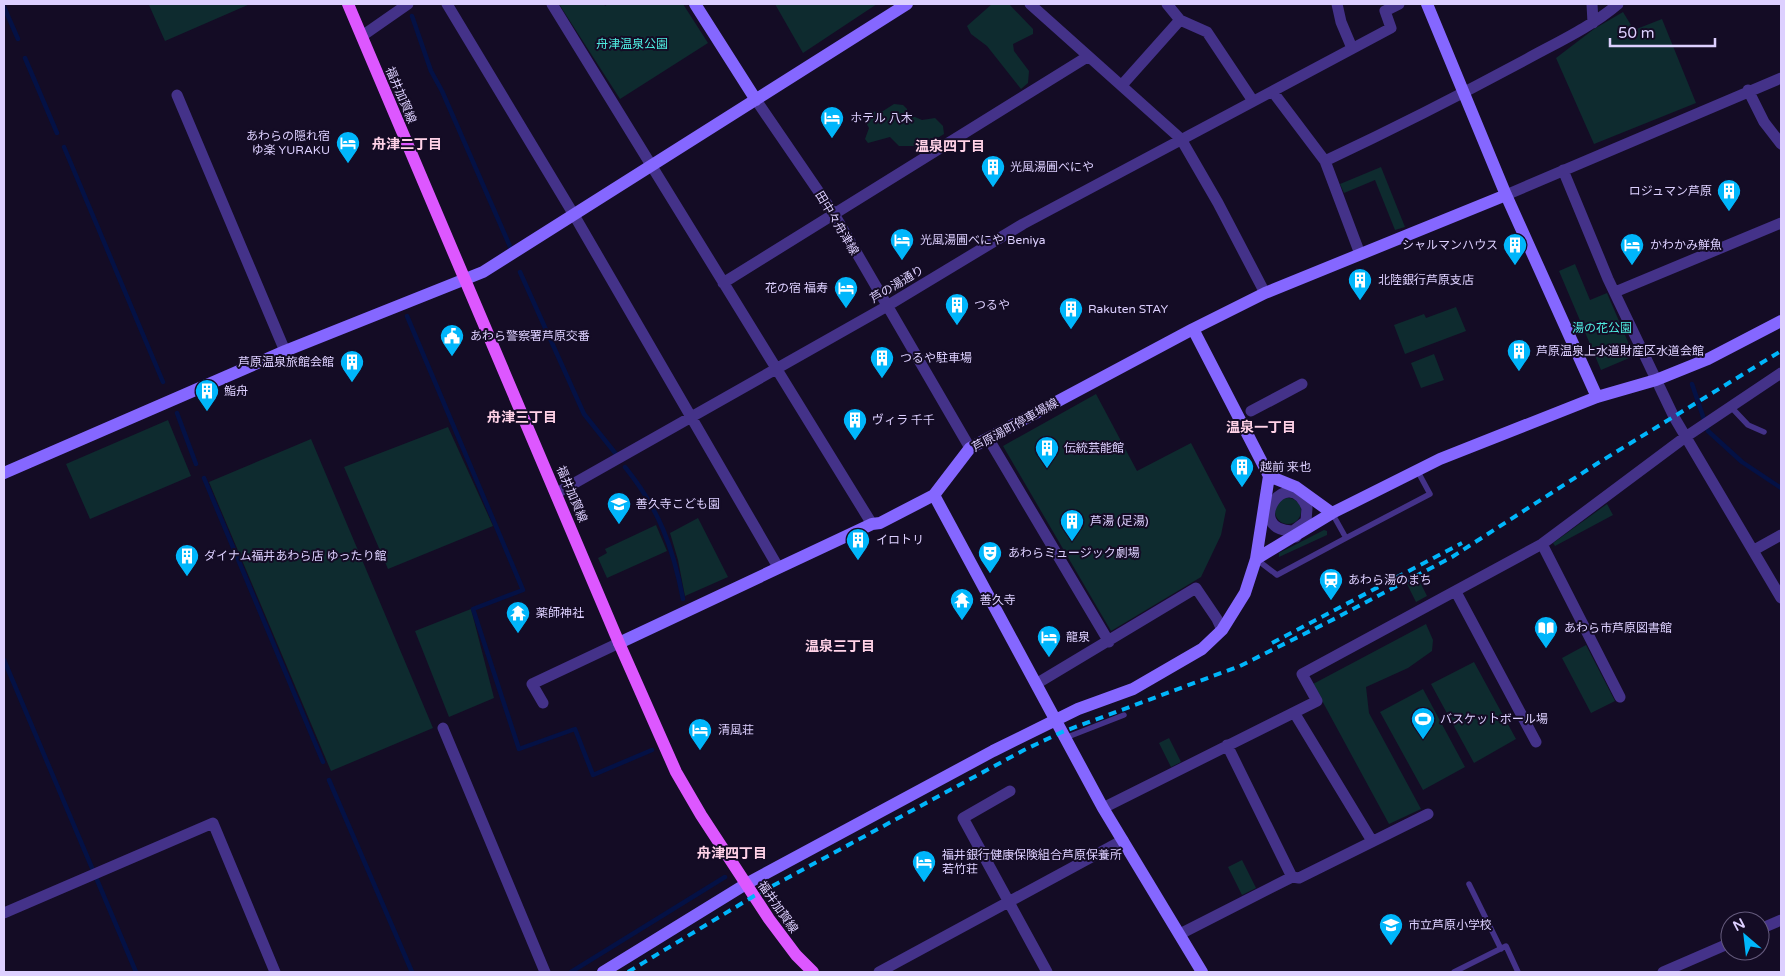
<svg xmlns="http://www.w3.org/2000/svg" width="1785" height="976" font-family="'Varela Round','Noto Sans JP',sans-serif">
<rect width="100%" height="100%" fill="#140c25"/>
<path fill="#0e2b2f" d="M152 4H250L165 41 149 5Z
M559 4H604L605 6 608 4H683L708 43 620 99Z
M775 4H877L803 53Z
M992 4H1009L1033 29V34L1013 44 1014 51 1029 71 1028 83 1021 89 987 46 971 34 967 26Z
M1623 12 1634 30 1662 19 1696 103 1594 144 1556 58 1594 29Z
M894 104 903 105 907 109 908 117H915L922 120 935 118 943 126 944 134 917 151 915 146H899L890 137 868 143 865 139 869 128 865 121V116L870 112 883 111Z
M1381 167 1405 227 1395 230 1375 180 1344 193 1340 184Z
M1575 264 1590 300 1607 293 1634 356 1601 370 1559 271Z
M1456 307 1466 331 1405 354 1394 325 1424 314 1426 318Z
M1434 354 1444 380 1421 388 1411 363Z
M1096 394 1137 471 1191 443 1226 510 1221 535 1201 577 1111 631 1003 446Z
M168 420 191 476 90 519 66 464Z
M448 427 493 526 388 569 344 467Z
M311 439 433 728 331 771 209 482Z
M1275 511a13 13 0 1 1 26 0a13 13 0 1 1-26 0Z
M1607 504 1613 515 1555 546 1553 543Z
M698 518 728 577 685 596 678 560 670 533Z
M656 525 667 551 607 578 598 558 607 553 605 549Z
M1324 530 1327 531V535L1279 557V553Z
M1418 578 1427 596 1416 602 1407 584Z
M471 609 494 698 449 717 415 631Z
M1426 624 1433 640 1432 651 1408 668 1366 687 1369 713 1421 809 1389 824 1313 684Z
M1586 645 1615 701 1591 713 1562 658Z
M1474 662 1516 739 1474 763 1431 684Z
M1423 689 1465 767 1423 790 1380 712Z
M1169 738 1181 762 1171 767 1159 743Z
M1242 860 1256 888 1242 895 1228 867Z"/>
<g fill="none" stroke-linecap="round" stroke-linejoin="round">
<path stroke="#041145" stroke-width="4.5" d="M4 7 18 39
M412 16 431 71 442 91 512 251
M25 58 57 133
M64 147 163 382
M520 272 584 414 616 454
M407 316 523 590 473 609 519 749 575 729 593 775 652 750
M1692 384 1708 431 1742 462 1781 488
M177 413 196 464
M625 467C659 509 673 547 683 599
M204 478 323 762
M4 660 136 972
M329 780 412 972
M571 972 725 877"/>
<path stroke="#443289" stroke-width="5.5" d="M1731 407 1748 425 1764 432
M1346 538 1430 494 1417 470
M1256 559 1277 575 1346 538 1332 513
M1065 738 1124 715
M1469 884 1501 949
M1454 972 1506 946 1518 972"/>
<path stroke="#443289" stroke-width="11" d="M447 4 574 215 778 567
M552 4 872 524
M1030 4 1181 139 1218 203 1265 293
M1167 4 1180 20 1207 32 1253 101
M1337 4 1341 22 1352 48
M1592 4 1593 23
M362 36 408 4
M1122 85 1180 20
M1748 90 1764 122 1781 144
M1273 92 1325 161 1360 254
M177 95 285 351
M756 100 834 214 970 448
M1325 161C1393 129 1460 95 1527 59 1558 42 1591 27 1618 4
M1563 170 1608 279 1674 417 1781 598
M1506 195 1781 78
M723 283 1087 57
M1615 292 1781 223
M1251 411 1302 384
M988 438 1109 642
M557 493 882 309 1023 224 1391 28 1385 11 1399 4
M1293 531 1306 521 1307 508C1287 462 1243 530 1292 531L1296 537
M1542 544 1620 697
M1754 550 1781 535
M1456 592 1536 742
M1036 684 1196 588 1217 619 1222 630
M543 703 532 684 619 643
M1295 714 1372 841
M443 728 545 972
M1227 745 1292 877
M1010 791 963 818 1047 972
M1103 808 1317 701 1302 674 1542 544 1684 438 1781 373
M4 913 213 823 275 972
M1760 929 1781 920
M1180 934 1292 877 1299 878 1428 814
M879 972 1123 840
M1663 972 1730 943"/>
<path stroke="#8567ff" stroke-width="12" d="M695 4 756 100
M1427 4 1506 195 1597 397
M1193 329 1265 293 1506 195
M4 473 285 351 483 272 907 4
M934 495 1103 808 1202 972
M1256 559 1332 513 1440 459 1597 397 1656 380 1708 359 1781 321
M619 643 872 524 880 523 934 495 970 448 1193 329 1269 476
M603 972 746 884 993 751 1078 709 1133 689 1202 649 1222 630 1245 593 1256 559 1269 476 1296 487 1332 513"/>
<path stroke="#dd57ff" stroke-width="12" d="M348 4 619 643 676 772 701 815 769 919 796 955 813 972"/>
<path stroke="#00b6fb" stroke-width="4" stroke-dasharray="8 6" stroke-linecap="butt" d="M1272 643 1462 543
M628 972 754 896 1024 750 1062 732 1240 666 1336 618 1452 557 1598 463 1781 351"/>
</g>
<defs>
<g id="hotel-pin" transform="scale(1.25)"><path d="M0 17L-7.5 6A9.5 9.5 0 1 1 7.5 6Z" fill="#00b6fb" stroke="#140c25"/><path d="M-6-4.5h1.5V1H6V5H4.5V3h-9V5H-6ZM-4 0a1.8 1.8 0 1 1 3.6 0ZM.5 0V-2.5h3Q6-2.5 6 0Z" fill="#fff"/></g>
<g id="building-pin" transform="scale(1.25)"><path d="M0 17L-7.5 6A9.5 9.5 0 1 1 7.5 6Z" fill="#00b6fb" stroke="#140c25"/><path d="M-4-6H4V6H1V3H-1V6H-4ZM-2.5-4.3h1.7v1.8h-1.7ZM.8-4.3h1.7v1.8H.8ZM-2.5-1h1.7V.8h-1.7ZM.8-1h1.7V.8H.8Z" fill="#fff"/></g>
<g id="civic-pin" transform="scale(1.25)"><path d="M0 17L-7.5 6A9.5 9.5 0 1 1 7.5 6Z" fill="#00b6fb" stroke="#140c25"/><path d="M-.6-6.5H3V-4.5H.6V-3L4-1V1h2V6H-6V1h2V-1L-.6-3ZM-1.2 2.5V6h2.4V2.5Z" fill="#fff"/></g>
<g id="school-pin" transform="scale(1.25)"><path d="M0 17L-7.5 6A9.5 9.5 0 1 1 7.5 6Z" fill="#00b6fb" stroke="#140c25"/><path d="M0-5L7-2L0 1L-7-2ZM-4 1L0 2.5L4 1V4Q0 6-4 4Z" fill="#fff"/></g>
<g id="theatre-pin" transform="scale(1.25)"><path d="M0 17L-7.5 6A9.5 9.5 0 1 1 7.5 6Z" fill="#00b6fb" stroke="#140c25"/><path d="M-5-5.5Q0-4 5-5.5V0Q5 5 0 6Q-5 5-5 0ZM-3.3-2.5H-1v1.5H-3.3ZM1-2.5H3.3v1.5H1ZM-2.8 1Q0 5.5 2.8 1Z" fill="#fff"/></g>
<g id="station-pin" transform="scale(1.25)"><path d="M0 17L-7.5 6A9.5 9.5 0 1 1 7.5 6Z" fill="#00b6fb" stroke="#140c25"/><path d="M-3-6H3Q5-6 5-4V2Q5 4 3 4L4.5 6H3L1.5 4h-3L-3 6H-4.5L-3 4Q-5 4-5 2V-4Q-5-6-3-6ZM-3.5-4v3h7v-3ZM-3.5 1v1.5H-2V1ZM2 1v1.5H3.5V1Z" fill="#fff"/></g>
<g id="temple-pin" transform="scale(1.25)"><path d="M0 17L-7.5 6A9.5 9.5 0 1 1 7.5 6Z" fill="#00b6fb" stroke="#140c25"/><path d="M0-6L5-2H3V0L6.5 2.5H4V6H1.5V3h-3V6H-4V2.5H-6.5L-3 0V-2H-5Z" fill="#fff"/></g>
<g id="library-pin" transform="scale(1.25)"><path d="M0 17L-7.5 6A9.5 9.5 0 1 1 7.5 6Z" fill="#00b6fb" stroke="#140c25"/><path d="M-6-4Q-3-5.5-.7-3.5V5Q-3 3-6 4ZM6-4Q3-5.5 .7-3.5V5Q3 3 6 4Z" fill="#fff"/></g>
<g id="stadium-pin" transform="scale(1.25)"><path d="M0 17L-7.5 6A9.5 9.5 0 1 1 7.5 6Z" fill="#00b6fb" stroke="#140c25"/><path d="M0-5a6.5 5 0 1 0 0 10a6.5 5 0 1 0 0-10ZM-3.5-1.8h7v3.6h-7Z" fill="#fff"/></g>
</defs>
<g fill-rule="evenodd">
<use href="#hotel-pin" x="832" y="118"/>
<use href="#hotel-pin" x="348" y="143"/>
<use href="#building-pin" x="993" y="167"/>
<use href="#building-pin" x="1729" y="191"/>
<use href="#hotel-pin" x="902" y="240"/>
<use href="#building-pin" x="1515" y="245"/>
<use href="#hotel-pin" x="1632" y="245"/>
<use href="#building-pin" x="1360" y="280"/>
<use href="#hotel-pin" x="846" y="288"/>
<use href="#building-pin" x="957" y="305"/>
<use href="#building-pin" x="1071" y="309"/>
<use href="#civic-pin" x="452" y="336"/>
<use href="#building-pin" x="1519" y="351"/>
<use href="#building-pin" x="882" y="358"/>
<use href="#building-pin" x="352" y="362"/>
<use href="#building-pin" x="207" y="391"/>
<use href="#building-pin" x="855" y="420"/>
<use href="#building-pin" x="1047" y="448"/>
<use href="#building-pin" x="1242" y="467"/>
<use href="#school-pin" x="619" y="504"/>
<use href="#building-pin" x="1072" y="521"/>
<use href="#building-pin" x="858" y="540"/>
<use href="#theatre-pin" x="990" y="553"/>
<use href="#building-pin" x="187" y="556"/>
<use href="#station-pin" x="1331" y="580"/>
<use href="#temple-pin" x="962" y="600"/>
<use href="#temple-pin" x="518" y="613"/>
<use href="#library-pin" x="1546" y="628"/>
<use href="#hotel-pin" x="1049" y="637"/>
<use href="#stadium-pin" x="1423" y="719"/>
<use href="#hotel-pin" x="700" y="730"/>
<use href="#hotel-pin" x="924" y="862"/>
<use href="#school-pin" x="1391" y="925"/>
</g>
<g text-anchor="middle" dominant-baseline="central" stroke-width="4" stroke-linejoin="round" paint-order="stroke">
<g font-size="12" fill="#4fece0" stroke="#140c25">
<text x="632" y="44">舟津温泉公園</text>
<text x="1602" y="328">湯の花公園</text>
</g>
<g font-size="12" fill="#ddd0ff" stroke="#140c25">
<text transform="translate(401 95) rotate(67)">福井加賀線</text>
<text transform="translate(837 223) rotate(59)">田中々舟津線</text>
<text transform="translate(897 284) rotate(-31)">芦の湯通り</text>
<text transform="translate(1015 425) rotate(-29)">芦原湯町停車場線</text>
<text transform="translate(572 494) rotate(67)">福井加賀線</text>
<text transform="translate(778 907) rotate(55)">福井加賀線</text>
</g>
<g font-size="12" fill="#ddd0ff" stroke="#140c25" text-anchor="start">
<text x="850" y="118">ホテル 八木</text>
<text x="330" y="136" text-anchor="end">あわらの隠れ宿<tspan x="330" dy="14">ゆ楽 YURAKU</tspan></text>
<text x="1010" y="167">光風湯圃べにや</text>
<text x="1712" y="191" text-anchor="end">ロジュマン芦原</text>
<text x="920" y="240">光風湯圃べにや Beniya</text>
<text x="1498" y="245" text-anchor="end">シャルマンハウス</text>
<text x="1650" y="245">かわかみ鮮魚</text>
<text x="1378" y="280">北陸銀行芦原支店</text>
<text x="828" y="288" text-anchor="end">花の宿 福寿</text>
<text x="974" y="305">つるや</text>
<text x="1088" y="309">Rakuten STAY</text>
<text x="470" y="336">あわら警察署芦原交番</text>
<text x="1536" y="351">芦原温泉上水道財産区水道会館</text>
<text x="900" y="358">つるや駐車場</text>
<text x="334" y="362" text-anchor="end">芦原温泉旅館会館</text>
<text x="224" y="391">鮨舟</text>
<text x="872" y="420">ヴィラ 千千</text>
<text x="1064" y="448">伝統芸能館</text>
<text x="1260" y="467">越前 来也</text>
<text x="636" y="504">善久寺こども園</text>
<text x="1090" y="521">芦湯 (足湯)</text>
<text x="876" y="540">イロトリ</text>
<text x="1008" y="553">あわらミュージック劇場</text>
<text x="204" y="556">ダイナム福井あわら店 ゆったり館</text>
<text x="1348" y="580">あわら湯のまち</text>
<text x="980" y="600">善久寺</text>
<text x="536" y="613">薬師神社</text>
<text x="1564" y="628">あわら市芦原図書館</text>
<text x="1066" y="637">龍泉</text>
<text x="1440" y="719">バスケットボール場</text>
<text x="718" y="730">清風荘</text>
<text x="942" y="855">福井銀行健康保険組合芦原保養所<tspan x="942" dy="14">若竹荘</tspan></text>
<text x="1408" y="925">市立芦原小学校</text>
</g>
<g font-size="14" font-weight="bold" fill="#ffd2e7" stroke="#140c25">
<text x="407" y="144">舟津二丁目</text>
<text x="950" y="146">温泉四丁目</text>
<text x="522" y="417">舟津三丁目</text>
<text x="1261" y="427">温泉一丁目</text>
<text x="840" y="646">温泉三丁目</text>
<text x="732" y="853">舟津四丁目</text>
</g>
</g>
<rect width="1785" height="976" fill="none" stroke="#ddd0ff" stroke-width="10"/>
<g transform="translate(1745 936) rotate(332)"><circle r="24" fill="#140c25" stroke="#645a7c"/>
<path d="M0-4L9 19L0 12L-9 19Z" fill="#00b6fb"/>
<text y="-8" font-size="14" font-weight="bold" text-anchor="middle" fill="#ddd0ff">N</text>
</g>
<path d="M1610 38v8h105v-8" fill="none" stroke="#ddd0ff" stroke-width="2.5"/>
<text x="1618" y="38" font-size="15" fill="#ddd0ff" stroke="#140c25" stroke-width="4" paint-order="stroke">50 m</text>
</svg>
